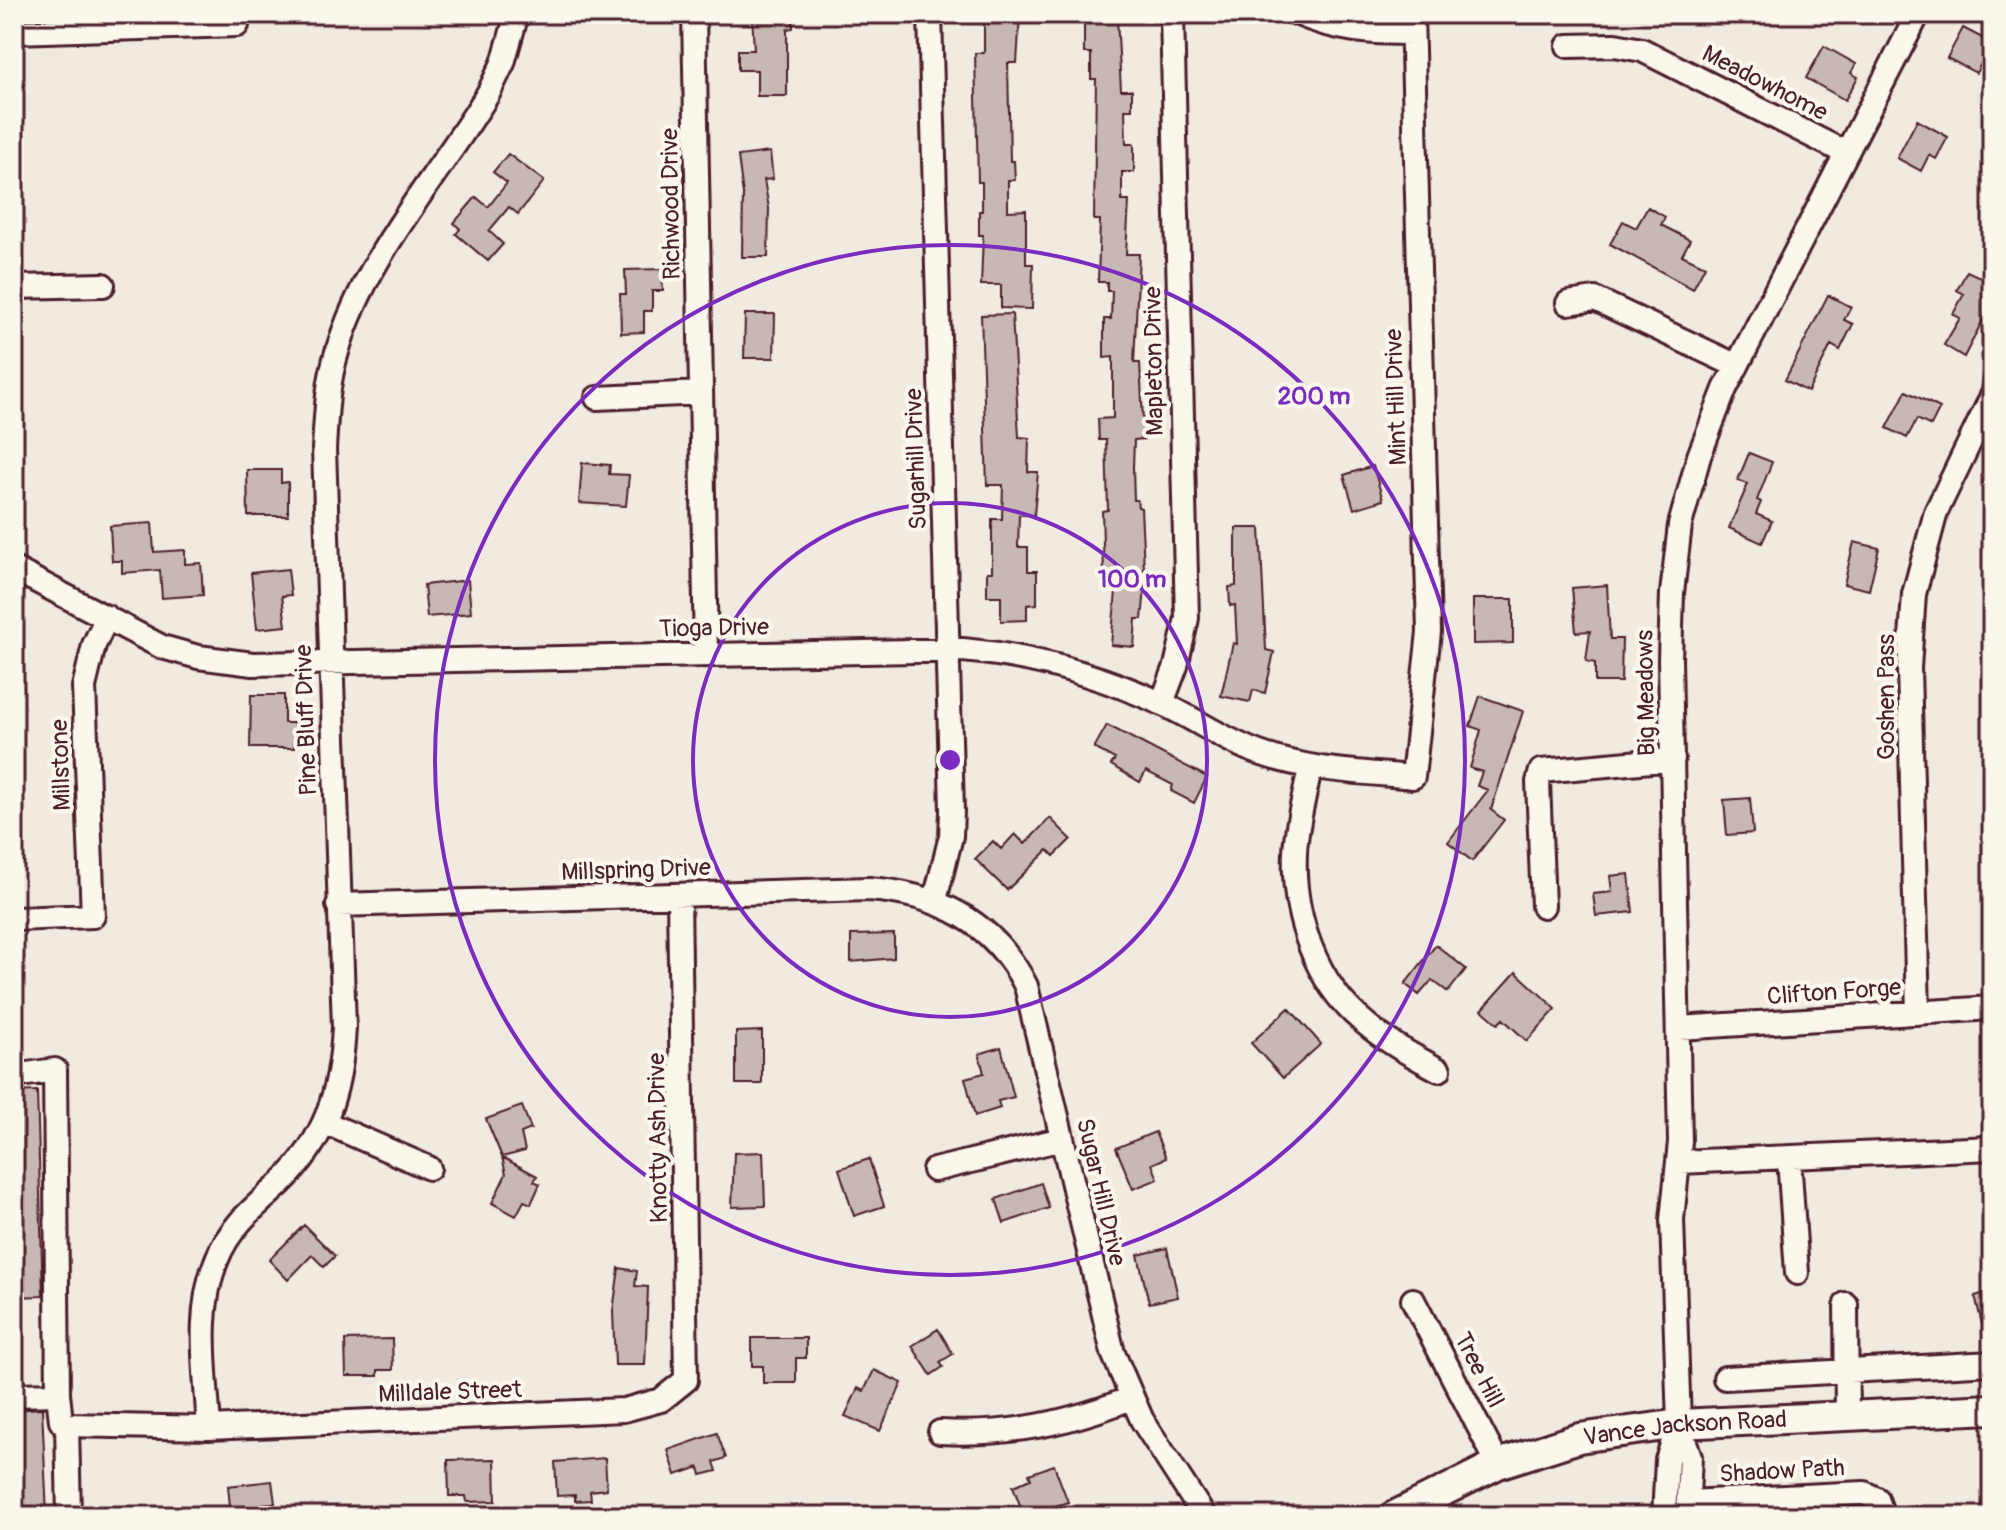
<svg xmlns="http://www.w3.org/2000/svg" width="2006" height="1530" font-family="Pangolin,sans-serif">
<rect width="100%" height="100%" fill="#f0eae0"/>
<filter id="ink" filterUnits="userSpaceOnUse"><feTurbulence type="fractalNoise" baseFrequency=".0125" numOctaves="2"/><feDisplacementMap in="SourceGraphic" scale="16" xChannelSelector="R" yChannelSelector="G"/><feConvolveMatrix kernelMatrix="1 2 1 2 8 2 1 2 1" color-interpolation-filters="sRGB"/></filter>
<g filter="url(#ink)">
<path fill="#c8b8b3" stroke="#4a1f2b" stroke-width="2" d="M752 14H793V28L787 29V96H757V70H738V50H754Z
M984 14H1020L1017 63H1008L1010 161H1014L1015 180H1008V211L1026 210V264H1033L1032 309 1001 308V285H981L983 235H979V211H982V182H978L975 53H984Z
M1084 18H1117L1121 90H1132V109H1125L1126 144H1134V172H1122V201H1129L1126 254H1139L1134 363H1140L1144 439 1134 440 1133 468 1134 500H1137L1138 507 1141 508 1145 589 1142 619H1136L1134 647 1111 645 1117 580H1113V575H1104L1102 511 1108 510 1106 440H1099L1098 419 1113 418V357L1104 358V319H1111L1112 291H1107V282H1098L1100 220H1094L1096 79H1091V53H1084Z
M1963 28 1992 43 1976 73 1947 58Z
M1824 46 1856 64 1851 73 1858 77 1845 100 1806 78Z
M1917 120 1948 137 1936 159 1929 155 1921 171 1897 158Z
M770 152 773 179 764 180 769 208 768 257H742L743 195 738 156Z
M508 154 544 181 518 214 509 207 489 231 503 244 488 261 456 234 460 229 454 223 476 197 488 207 507 183 493 172Z
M1648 207 1665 217 1661 225 1690 240 1682 255 1705 266 1693 289 1610 244 1623 221 1636 228Z
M1992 259V302L1964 357 1944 345 1960 318 1953 314 1964 294 1957 290 1967 271 1982 278Z
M662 269 663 291H652V311H644V332L621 333 620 294H626L625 270Z
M1828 295 1851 307 1844 320 1853 324 1840 350 1831 345 1808 392 1785 380Z
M745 314H775L774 358H744Z
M1012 314 1019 437 1029 438 1028 472H1038L1034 515H1019L1018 547H1028V571H1037V604L1027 605V620L1001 621V596H987V572H992V519H1002L1003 485H987L981 315Z
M1906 391 1940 408 1931 426 1917 419 1907 438 1887 428Z
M1749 453 1772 462 1757 500 1761 502 1756 514 1772 521 1762 543 1729 528 1748 484 1738 480Z
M582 463 610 465 609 474 629 475 626 506 579 503Z
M1373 466 1383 500 1354 509 1344 475Z
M247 470H281V483L288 482V516H248Z
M152 523 154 552 185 550V564L201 563 203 595 162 598 160 570 122 573V561H112L110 526Z
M1236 528H1260L1266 650 1274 652 1265 693 1253 690 1250 702 1221 696 1233 643 1237 644 1235 605 1230 606 1229 587 1236 586Z
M1854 542 1879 548 1869 590 1844 584Z
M288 569 291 595 282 596 286 626 257 629 251 573Z
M468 580 471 613 427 617 424 585Z
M1607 585 1610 639H1622L1621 682H1595V663L1586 661 1590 631 1576 632 1572 588Z
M1473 599H1513V643L1473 644Z
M251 695H284V723H294V748H250Z
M1480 696 1523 711 1491 810 1504 820 1472 861 1448 842 1488 790 1477 786 1482 772 1470 768 1481 730 1470 726Z
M1107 725 1207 777 1194 803 1171 791 1173 785 1146 771 1140 782 1111 765 1115 759 1094 748Z
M1750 798 1753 833 1727 835 1724 800Z
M1050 818 1071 839 1054 856 1048 850 1007 890 975 859 993 841 1001 849 1015 834 1025 844Z
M1629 874 1633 912 1596 916 1593 894 1612 892 1610 876Z
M894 934V958L851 962V935Z
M1436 945 1466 969 1448 992 1432 980 1419 995 1405 984Z
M1516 972 1556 1009 1527 1041 1503 1019 1498 1024 1482 1010Z
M1289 1008 1321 1044 1283 1078 1251 1043Z
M762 1031V1084H736V1032Z
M1001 1047 1014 1097 998 1101 1000 1108 975 1116 965 1078 984 1073 979 1054Z
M37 1091 43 1296 14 1297V1092Z
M522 1106 531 1129 521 1133 525 1151 502 1157 486 1119Z
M1155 1132 1166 1158 1152 1164 1158 1179 1133 1189 1116 1148Z
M763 1152 765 1206 732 1207 734 1153Z
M502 1157 537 1176 534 1181 540 1184 531 1204 524 1201 516 1216 492 1203 506 1174Z
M869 1159 884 1206 854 1216 839 1169Z
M1041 1183 1049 1208 1004 1223 996 1199Z
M304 1225 335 1256 324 1267 312 1255 288 1280 269 1260Z
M1167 1248 1178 1297 1149 1303 1138 1255Z
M619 1268 637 1271 635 1286 648 1287 645 1365H615L613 1311Z
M1992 1291V1344H1987L1975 1296Z
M938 1329 953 1354 940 1362 943 1367 931 1375 912 1346Z
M752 1338H806V1358H796V1383H763V1366H752Z
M392 1339 393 1370H378V1376H346L345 1340Z
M874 1370 902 1383 880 1431 845 1416 858 1388 864 1391Z
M42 1408 47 1516H14V1410Z
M717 1433 726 1458 714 1462 717 1471 701 1475 699 1467 676 1475 668 1450Z
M605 1458 607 1489 590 1491 591 1500 575 1501V1495L557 1496 555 1462Z
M495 1459 496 1501 467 1502 466 1496H449L448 1460Z
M1054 1465 1068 1502 1024 1516 1013 1486 1031 1479 1029 1474Z
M272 1481 275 1503 262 1504 263 1513 231 1516 228 1486Z"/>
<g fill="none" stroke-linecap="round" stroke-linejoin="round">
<g stroke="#4a1f2b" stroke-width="28">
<path id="minor" d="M694 14 706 654
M930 14 952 811 951 836 935 900
M1298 14C1337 31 1371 33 1412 33
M14 32 237 25
M1568 46 1615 45 1642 50 1846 153
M14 287 103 285
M1568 303 1595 299 1737 366
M597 398 701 393
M14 569 162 647 198 657 253 664 963 650C1033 656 1099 675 1163 704 1197 720 1227 742 1262 754 1311 771 1362 772 1413 777L1429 632 1412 14
M1162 703 1176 666 1187 618 1172 14
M1310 768C1305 796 1296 824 1295 853 1292 915 1316 985 1366 1024 1388 1043 1414 1056 1439 1070
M338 905 869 889C939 894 994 922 1026 986L1113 1353 1142 1420 1204 1516
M1543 906 1538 782 1541 771 1673 759
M14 919 93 916 84 687 94 645 107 617
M1918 1013 1909 668 1914 594 1936 512 1992 396
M1679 1028 1992 1008
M14 1076 55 1070 58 1394 14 1395
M326 1123 429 1168
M1789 1158 1797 1273
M1680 1162 1992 1148
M934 1170 1062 1139
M1413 1300 1498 1464
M1846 1304 1847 1417
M1725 1378 1992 1363
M58 1394 61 1421 67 1425 209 1428 624 1410 661 1400 686 1380 679 895
M67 1425 69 1516
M209 1428C206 1373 195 1311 217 1259 230 1226 254 1208 279 1185 326 1140 341 1090 344 1027L324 449C326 416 327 384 337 352 365 256 438 177 489 92L503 63 517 14
M940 1432C1007 1436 1070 1423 1131 1398
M1689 1502 1864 1493 1877 1499 1883 1516
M1664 1516 1667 1460 1679 1424
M1687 1516 1690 1457 1679 1424 1672 1220 1680 1142 1670 660 1672 593 1680 525 1699 456 1725 389 1918 14"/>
</g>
<g stroke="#4a1f2b" stroke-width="34">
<g id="major">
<path id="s1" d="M1394 1516 1498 1464 1579 1438 1679 1424 1992 1409"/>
</g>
</g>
<use href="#minor" stroke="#fbf7ec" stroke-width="22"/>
<use href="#major" stroke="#fbf7ec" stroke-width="28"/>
</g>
</g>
<g fill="none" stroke="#7b2cbf" stroke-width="4">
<circle cx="950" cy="760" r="257"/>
<circle cx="950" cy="760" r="515"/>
</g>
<g text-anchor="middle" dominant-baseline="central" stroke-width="8" stroke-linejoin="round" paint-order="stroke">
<g font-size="24" fill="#4a1f2b" stroke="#fbf7ec">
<text transform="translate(1765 83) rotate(27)">Meadowhome</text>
<text transform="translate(671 204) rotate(-91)">Richwood Drive</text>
<text transform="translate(1154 361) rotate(-91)">Mapleton Drive</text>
<text transform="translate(1396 397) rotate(-92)">Mint Hill Drive</text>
<text transform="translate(916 459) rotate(-92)">Sugarhill Drive</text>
<text transform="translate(714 628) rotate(-1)">Tioga Drive</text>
<text transform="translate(1646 693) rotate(-91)">Big Meadows</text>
<text transform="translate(1886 697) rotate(-90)">Goshen Pass</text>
<text transform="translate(306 720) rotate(-92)">Pine Bluff Drive</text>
<text transform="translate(61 765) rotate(-92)">Millstone</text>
<text transform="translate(636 870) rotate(-2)">Millspring Drive</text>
<text transform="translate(1834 992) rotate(-4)">Clifton Forge</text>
<text transform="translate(658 1138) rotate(-91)">Knotty Ash Drive</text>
<text transform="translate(1101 1192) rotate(77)">Sugar Hill Drive</text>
<text transform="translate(1479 1370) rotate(63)">Tree Hill</text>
<text transform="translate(450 1392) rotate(-2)">Milldale Street</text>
<text stroke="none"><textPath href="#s1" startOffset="308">Vance Jackson Road</textPath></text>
<text transform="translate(1782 1471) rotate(-3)">Shadow Path</text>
</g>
</g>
<circle cx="950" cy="760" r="12" fill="#7b2cbf" stroke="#fbf7ec" stroke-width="4"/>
<g font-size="24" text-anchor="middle" font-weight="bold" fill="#7b2cbf" stroke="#fbf7ec" stroke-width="8" stroke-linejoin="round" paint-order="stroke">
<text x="1314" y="404">200 m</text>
<text x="1132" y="587">100 m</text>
</g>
<rect width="2006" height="1530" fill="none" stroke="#fbf7ec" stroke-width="48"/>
<rect x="24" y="24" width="1958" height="1482" fill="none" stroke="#4a1f2b" stroke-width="3" filter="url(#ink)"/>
</svg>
